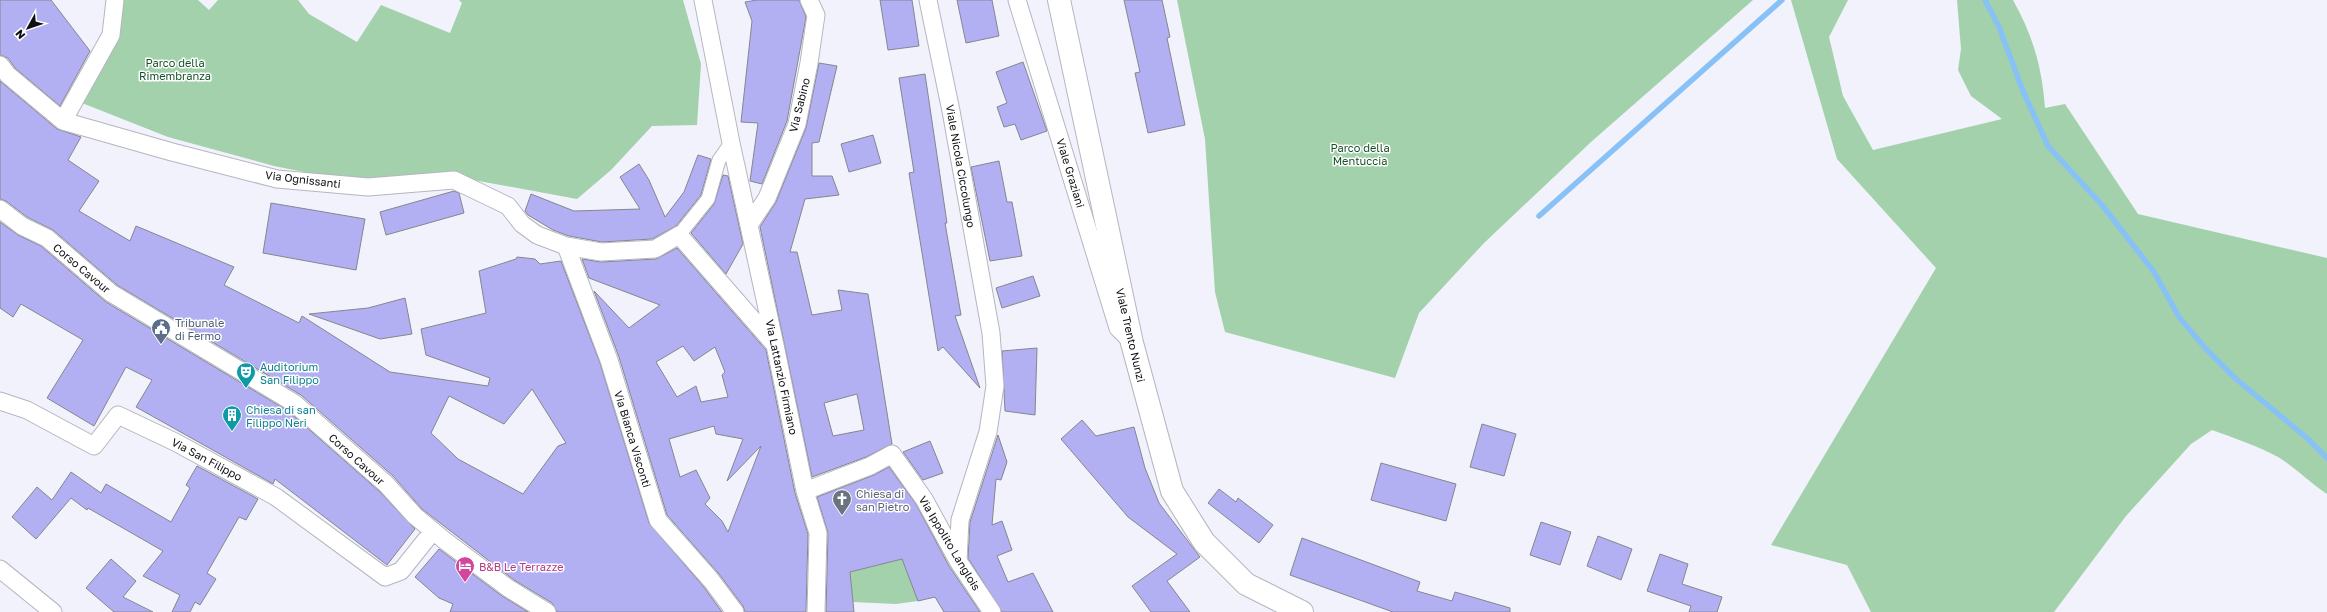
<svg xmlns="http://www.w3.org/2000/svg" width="2327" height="612" font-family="'Golos Text',sans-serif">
<rect width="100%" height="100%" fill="#f1f2fb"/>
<path fill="#a3d1ab" d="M118 0H198L209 10 218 0H298L309 14 357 42 381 5 450 33 462 3 459 0H683L701 64 697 125 652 126 611 170 577 199 446 175 367 178 319 175 274 166 168 137 82 103Z
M1177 0H1753L1591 142 1484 243 1419 313 1395 378 1225 332 1215 292 1205 139Z
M1791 0H1848L1829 37 1843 96 1873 150 2002 119 1971 96 1958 70 1961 49 1957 0H2013C2033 36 2042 67 2045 108L2065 104 2138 214 2327 258V494C2310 483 2296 468 2278 457 2258 446 2234 438 2212 430L2191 444 2126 516 2054 612H1871L1847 565 1771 545 1936 268 1837 159Z
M916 555 918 601 896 604 853 602 850 572Z"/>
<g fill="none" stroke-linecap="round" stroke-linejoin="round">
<path stroke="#88c1f5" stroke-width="5.5" d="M1985 0 1999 27 2023 91 2048 146 2102 205 2154 272 2179 317 2206 349 2235 378 2307 438 2327 458
M1539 216 1782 0"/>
</g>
<path fill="#b2aff3" stroke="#86868e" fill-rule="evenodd" d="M0 0H51L90 51 60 106 15 68 8 58 0 55Z
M757 0H799L806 17 787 121 762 184 750 181 758 123 741 122 752 21 745 2Z
M880 0H912L919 46 888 50Z
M957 0H992L999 36 966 43Z
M1124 0H1162L1170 37 1167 38 1185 125 1148 133 1135 73 1140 72Z
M1023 62 1047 131 1021 140 1015 124 1004 127 997 107 1007 103 996 72Z
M819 63 837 66 819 142 812 143V176H832L839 195 805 199 790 252H797L812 315 842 310 838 290 868 294 892 444 866 457 812 477 760 227 776 202 806 128ZM857 394 864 430 833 436 824 403Z
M925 74 947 223H945L961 315 955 316 980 388 943 347 938 351 909 173 914 172 899 78Z
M0 81 57 129 81 137 68 160 99 181 79 211 130 241 136 226 234 267 224 285 299 323 302 316 390 372 488 386 490 378 426 355 421 329 486 313 479 271 516 259 517 257 535 259 540 264 561 261 600 363 649 523 703 586 722 612H557L552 603 514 580 422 509 393 476 301 395 117 285 53 230 27 217 6 201 0 199ZM532 389 566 443 558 446 523 494 458 459 431 433 449 396 504 424Z
M873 135 881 163 849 172 841 144Z
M698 155 711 159 701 195 676 226 652 239 602 242 569 236 553 230 528 215 525 211 531 194 574 211 640 209 620 177 639 164 649 180 665 217 684 192Z
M999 161 1007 202H1012L1022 256 990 261 971 167Z
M723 175 728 176 743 244 726 274 691 233 714 204Z
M454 191 459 193 464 213 386 235 380 212Z
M271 203 365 219 356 270 263 253Z
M0 222 18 235 41 246 106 302 288 411 379 491 415 529 387 565 275 479 273 484 268 481 136 407 152 380 126 367 94 426 47 398 83 340 21 304 13 317 0 308Z
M677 248 766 350 795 493 808 534 806 612H745L743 606 719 574 667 515 619 357 594 291 629 328 660 305 589 278 582 259 601 262 656 259ZM683 346 694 361 715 347 725 372 722 375 728 397 701 402 696 386 677 397 656 362ZM714 426 716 434 743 439 727 481 761 446 728 532 722 521 705 504 710 498 696 470 680 477 669 439Z
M1033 276 1040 296 1002 308 996 288Z
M405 298 412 334 380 339 309 314 368 308Z
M1037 348 1035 415 1005 411 1002 351Z
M1082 420 1096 436 1134 427 1145 468 1159 503 1200 557 1167 581 1190 612H1151L1132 586 1177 554 1128 517 1061 439Z
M1482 424 1516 434 1504 476 1470 467Z
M998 435 1007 462 1001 480 996 479 992 525 1002 521 1012 550 997 556 1008 582 1033 573 1053 612H1002L968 558 970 522Z
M930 441 943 473 923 480 903 452Z
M1381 463 1456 484 1446 521 1371 500Z
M197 466 258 499 246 520 239 517 207 573 216 579 200 605 195 602 190 612H172L180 595 143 576 163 551 88 508 87 510 71 498 36 539 12 517 37 487 52 500 71 472 101 493 106 484 171 522 190 488 186 485Z
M889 467 916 504 949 566 980 612H944L935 597 918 601 902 559 850 572 854 612H826L828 533 817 497 874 475Z
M1219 489 1236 502 1238 498 1273 525 1259 543 1208 503Z
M1541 522 1571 532 1560 565 1530 555Z
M1598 536 1632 549 1621 580 1587 566Z
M1302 538 1420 582 1417 591 1452 601 1455 592 1510 608V612H1393L1290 575Z
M439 549 502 596 528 612H450L453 604 439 598 415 577Z
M1660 554 1688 564 1682 584 1722 597 1717 612H1689L1691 606 1647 591Z
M111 559 136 581 123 597 153 612H114L86 588Z"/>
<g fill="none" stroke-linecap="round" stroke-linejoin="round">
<g stroke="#b5b6bf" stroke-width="15">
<path id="pedestrian" d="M679 235 708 199 719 160 731 143"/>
</g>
<g stroke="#b5b6bf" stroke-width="19">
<path id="minor" d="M703 0 731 143 775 345 805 491 818 533 816 612
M928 0 951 111 991 333 995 386 988 432 960 520 958 561
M1017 0 1118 328 1127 337
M0 65 8 75 63 121 172 152 277 179 368 187 454 180 508 206 522 224 537 235 566 246 601 252 655 249 679 235 775 345
M63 121 111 35 115 0
M0 209 22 226 47 238 111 293 294 403 386 484 415 516 444 540 508 588 547 612
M749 225 767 198 797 124 809 63 816 15 809 0
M566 246 609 360 658 520 711 580 735 612
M0 401 27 410 94 446 118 415 175 442 276 497 385 577 401 571 433 531
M805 491 870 466 892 454 924 499 958 561 992 612
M0 569 53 612"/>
</g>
<g stroke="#b5b6bf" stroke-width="24">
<path id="secondary" d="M1059 0 1132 343 1172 491 1204 542 1246 584 1302 612"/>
</g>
<use href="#pedestrian" stroke="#fff" stroke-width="13"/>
<use href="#minor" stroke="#fff" stroke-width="17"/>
<use href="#secondary" stroke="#fff" stroke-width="22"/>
</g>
<defs>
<g id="civic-pin" transform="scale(1)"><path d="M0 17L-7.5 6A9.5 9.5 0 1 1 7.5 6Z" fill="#5c6f8a" stroke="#fff"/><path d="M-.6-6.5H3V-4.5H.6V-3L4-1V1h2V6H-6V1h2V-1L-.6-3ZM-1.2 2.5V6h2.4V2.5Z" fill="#fff"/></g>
<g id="theatre-pin" transform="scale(1)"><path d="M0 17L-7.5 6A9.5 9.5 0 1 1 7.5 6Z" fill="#0f9aa8" stroke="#fff"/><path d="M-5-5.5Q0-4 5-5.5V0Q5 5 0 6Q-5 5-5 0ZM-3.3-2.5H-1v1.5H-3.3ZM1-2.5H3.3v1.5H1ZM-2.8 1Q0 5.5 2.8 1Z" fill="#fff"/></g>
<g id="building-pin" transform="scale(1)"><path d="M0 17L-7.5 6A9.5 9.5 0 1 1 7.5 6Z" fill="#0f9aa8" stroke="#fff"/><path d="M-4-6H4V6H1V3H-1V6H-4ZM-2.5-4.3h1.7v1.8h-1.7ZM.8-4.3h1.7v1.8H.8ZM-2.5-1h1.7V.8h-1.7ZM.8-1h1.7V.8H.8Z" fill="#fff"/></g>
<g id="church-pin" transform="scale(1)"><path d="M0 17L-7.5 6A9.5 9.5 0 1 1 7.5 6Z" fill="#6b7280" stroke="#fff"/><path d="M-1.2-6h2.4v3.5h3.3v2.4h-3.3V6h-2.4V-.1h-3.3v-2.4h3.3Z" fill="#fff"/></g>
<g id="hotel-pin" transform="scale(1)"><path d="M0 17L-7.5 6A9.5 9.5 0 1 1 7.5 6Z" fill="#d1479c" stroke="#fff"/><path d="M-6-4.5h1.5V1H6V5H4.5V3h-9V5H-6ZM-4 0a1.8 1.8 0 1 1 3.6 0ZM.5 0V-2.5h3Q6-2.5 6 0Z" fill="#fff"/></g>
</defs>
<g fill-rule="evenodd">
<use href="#civic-pin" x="161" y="328"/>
<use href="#theatre-pin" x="246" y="372"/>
<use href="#building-pin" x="232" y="415"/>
<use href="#church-pin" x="842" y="499"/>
<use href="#hotel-pin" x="465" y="566"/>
</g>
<g text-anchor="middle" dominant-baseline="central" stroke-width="3" stroke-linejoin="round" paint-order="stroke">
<g font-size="11" fill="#175129" stroke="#fff">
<text x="175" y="62">Parco della<tspan x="175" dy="13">Rimembranza</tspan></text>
<text x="1360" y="147">Parco della<tspan x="1360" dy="13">Mentuccia</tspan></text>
</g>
<g font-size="11" fill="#0e0f12" stroke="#fff">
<text transform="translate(799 105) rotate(-76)">Via Sabino</text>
<text transform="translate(961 166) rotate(80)">Viale Nicola Ciccolungo</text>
<text transform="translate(1071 173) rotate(73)">Viale Graziani</text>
<text transform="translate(303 179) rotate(7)">Via Ognissanti</text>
<text transform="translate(82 268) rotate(40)">Corso Cavour</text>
<text transform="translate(1131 335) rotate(77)">Viale Trento Nunzi</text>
<text transform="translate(782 377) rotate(78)">Via Lattanzio Firmiano</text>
<text transform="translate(633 439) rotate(73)">Via Bianca Visconti</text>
<text transform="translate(207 459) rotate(28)">Via San Filippo</text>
<text transform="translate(357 459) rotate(42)">Corso Cavour</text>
<text transform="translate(950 543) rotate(59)">Via Ippolito Langlois</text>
</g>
<g font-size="11" fill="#4e5e75" stroke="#fff" text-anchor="start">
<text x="175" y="322">Tribunale<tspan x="175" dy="13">di Fermo</tspan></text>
</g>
<g font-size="11" fill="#0d838f" stroke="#fff" text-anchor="start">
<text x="260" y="366">Auditorium<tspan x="260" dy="13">San Filippo</tspan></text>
<text x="246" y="409">Chiesa di san<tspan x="246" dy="13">Filippo Neri</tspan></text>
</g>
<g font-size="11" fill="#5b616d" stroke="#fff" text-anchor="start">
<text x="856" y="493">Chiesa di<tspan x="856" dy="13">san Pietro</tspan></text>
</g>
<g font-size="11" fill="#b23c85" stroke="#fff" text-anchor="start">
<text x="479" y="566">B&amp;B Le Terrazze</text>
</g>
</g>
<g transform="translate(28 28) rotate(230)" stroke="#ffffff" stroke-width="3" paint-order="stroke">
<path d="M0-3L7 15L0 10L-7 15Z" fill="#0e0f12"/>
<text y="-6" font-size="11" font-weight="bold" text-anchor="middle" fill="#0e0f12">N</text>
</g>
</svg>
